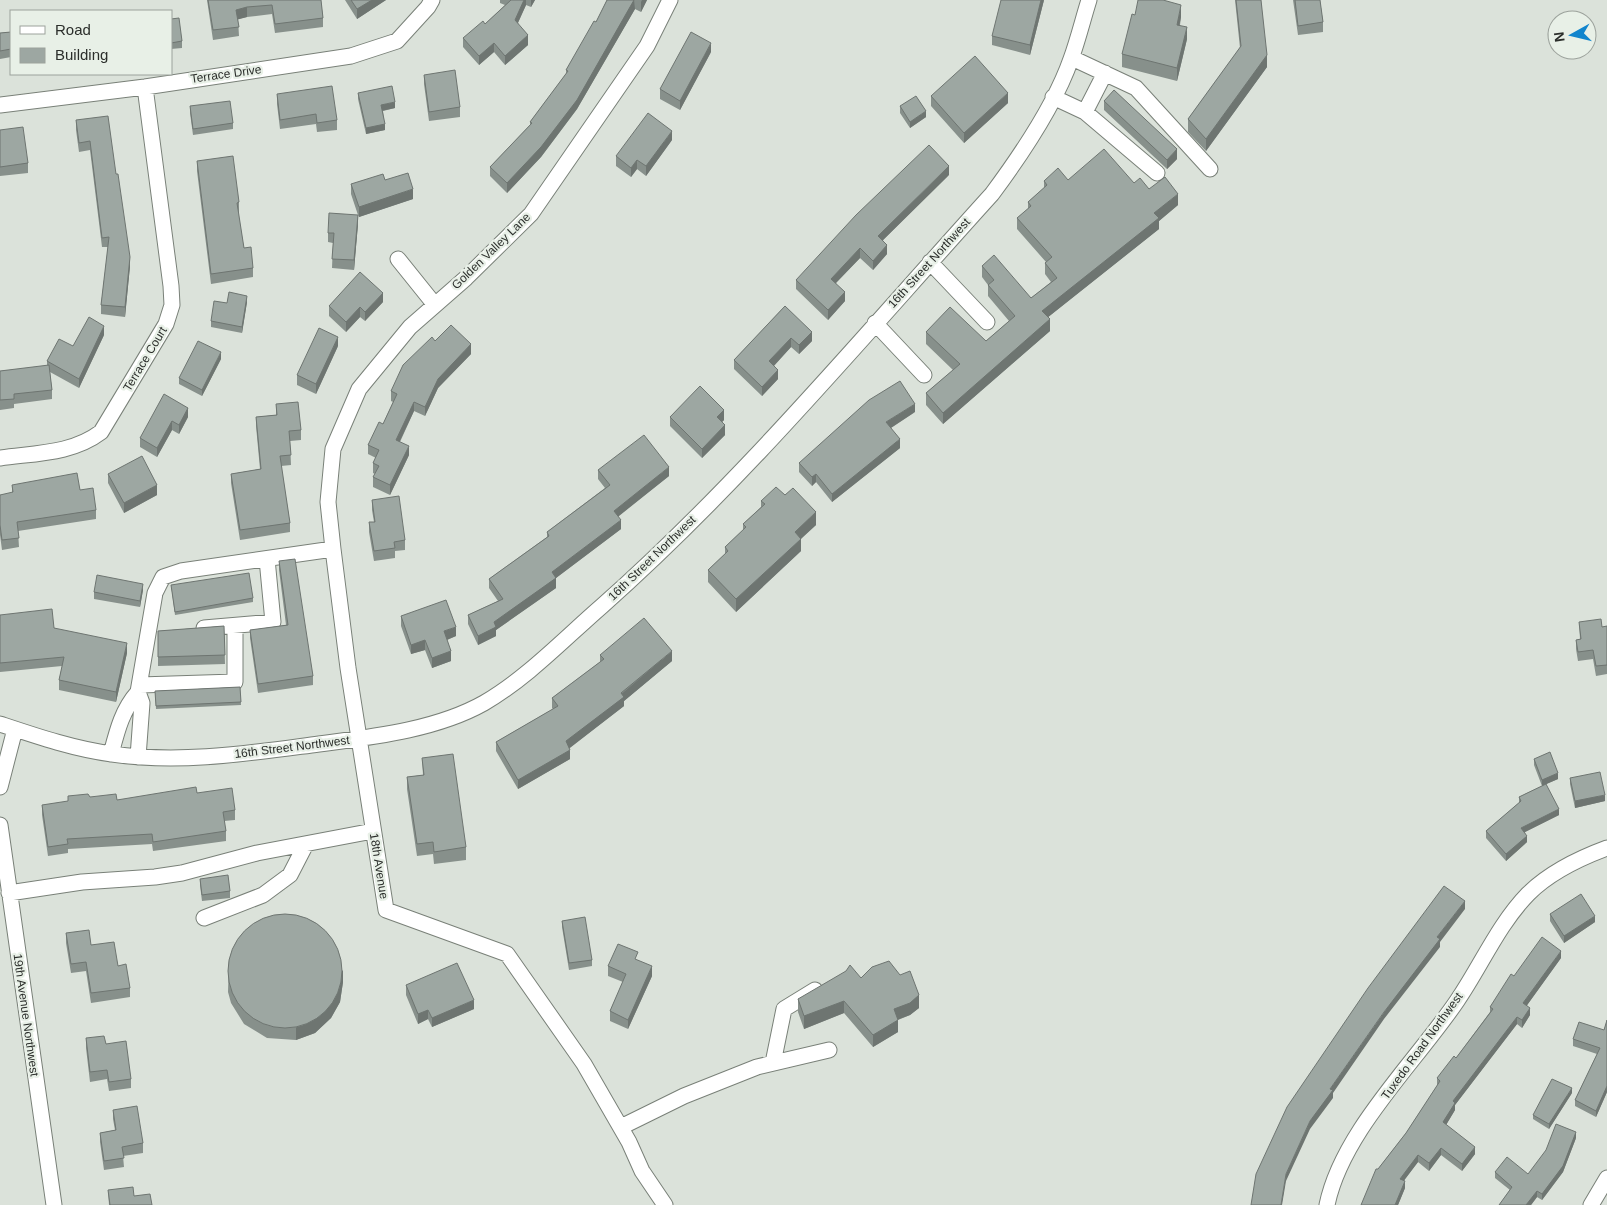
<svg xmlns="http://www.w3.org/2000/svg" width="1607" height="1205" font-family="Helvetica,sans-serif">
<rect width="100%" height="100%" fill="#dbe2da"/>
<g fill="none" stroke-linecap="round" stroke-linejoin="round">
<g stroke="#798078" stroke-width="17">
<path id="minor" d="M1072 58 1136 88 1210 169
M1053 97 1085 112 1105 73
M0 105 145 87 351 56 397 41 428 7 432 0
M1085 112 1157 173
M398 259 435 305
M930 262 987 322
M875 323 924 375
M0 458C35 453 72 454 101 432L166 324 172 305 171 286 145 87
M204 628 273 622 267 559
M140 685 235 682V627
M138 692 142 703 138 757
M0 724C36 736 74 749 112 754 181 764 250 753 319 744 372 737 436 730 484 703 527 678 564 639 602 606 743 481 865 334 992 194 1021 155 1055 105 1071 59 1078 40 1083 19 1089 0
M111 754C117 731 122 710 138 692L155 593 163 577 181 571 333 549
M0 787 15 729
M0 825 54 1205
M9 893 82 882 155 877 182 873 257 853 373 831
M204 918 263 895 290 875 306 844
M773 1063 784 1009 815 990
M621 1127 684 1096 757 1067 829 1050
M665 1205 642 1171 629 1142 584 1064 507 954 386 910 348 668 333 549 328 502 333 449 359 389 410 327 466 278 531 214 647 46 670 0
M1327 1205C1342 1132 1415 1063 1457 1001 1481 966 1498 925 1528 894 1549 873 1580 858 1607 848
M1591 1205 1607 1178"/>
</g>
<use href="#minor" stroke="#fff" stroke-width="15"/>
</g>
<path fill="#87908b" d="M207 0H321L323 18V27L275 33 272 14 247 17 238 19 239 36 213 40Z
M345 0H386L357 19Z
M500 0H535L531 7 526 5 518 23 528 45 505 65 494 52 479 65 463 47V38L485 24 505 5 500 3Z
M607 0H647L641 12 635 9 577 109 541 157 507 193 490 176V167L530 125V122L566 74V70L596 22Z
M1044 0 1030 55 992 45V36Z
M1235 0H1261L1267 67 1206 151 1188 132V119L1240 48Z
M1293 0H1320L1323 22V32L1298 35Z
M1135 15 1181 17 1180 25 1187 39 1177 81 1122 67V54Z
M171 19 182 41V48L171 49Z
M11 32V57L0 59V33Z
M711 52 680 110 660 99V89Z
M424 75 460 107V117L429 121 424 84Z
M358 93 395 108 383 111 385 130 366 134 358 99Z
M277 94 337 120V130L317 132 316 124 280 129 277 104Z
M931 96 1008 103 964 143 931 106Z
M1104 101 1177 159 1167 169 1104 110Z
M190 106 233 123V129L193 135 190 113Z
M900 106 926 117 910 128 900 113Z
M76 120 116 174 130 266 125 317 101 314V305L108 247H102L90 150 79 152 76 130Z
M0 130 28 163V173L0 176Z
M672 140 646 176 637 169 631 177 616 166V156Z
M197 161 239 202V212H238L244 248 253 268V277L211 284 197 171Z
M949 175 883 240 887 254 873 270 860 258 836 283 845 301 828 320 796 289V280Z
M385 180 413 199 359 217 358 215V224L354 270 332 268 333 243 328 242V233L358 215 351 194V184Z
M1068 180 1134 183 1149 189 1178 205 1159 221V229L1048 317 1050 331 943 424 926 405V393L953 370 926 344V332L986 341 1009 321 988 296V285L982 277V266L1031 298 1051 282 1045 274V263L1046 262 1017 229V218L1028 209V202L1044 188V181Z
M247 302 242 333 211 327V321L227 303Z
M383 302 365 321 360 317 346 332 329 316V306Z
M785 306 812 341 799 354 791 347 774 366 778 379 762 396 734 369V360Z
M104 335 79 388 50 372 52 390V399L14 404V408L0 410V371L47 366V361L73 346Z
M435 341 471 354 438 388 425 416 414 411 400 442 409 455 390 495 373 487V477L375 474 373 473V463L376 458 368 454V445L383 424 393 402 391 401V391Z
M338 346 316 394 297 385V375Z
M221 359 202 396 179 384V378Z
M276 404 301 430V440L290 441 291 465 281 466 290 523V532L240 540 231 483V474L260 469 256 426V417L276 415Z
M188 408V417L179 434 172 430 157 457 140 447V438Z
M915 412 891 428 900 448 832 502 816 482 812 486 799 472V463Z
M670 417 724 420 722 422 725 435 702 458 670 426Z
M598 470 669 476 618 516 621 529 556 578V588L496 630V636L478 645 468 624V615L498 601 489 588V579L547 537V532L605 488 598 479Z
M108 474 157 495 124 513 108 483Z
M12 485 80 490 96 510V519L18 531 19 547 2 550 0 535V495L12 493Z
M785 495 816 525 801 539V551L736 612 708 582V570L725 554V547L743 530V524L761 507V501Z
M372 500 405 540V550L395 551V558L374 561 369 532V522H374L372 510Z
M279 561 313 676V685L258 693 250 638V630L286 625 279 570Z
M171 585 253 598V602L175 615Z
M143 590 140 607 94 599V592Z
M0 615 54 628 127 653 116 702 59 690V680L62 666 0 672Z
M401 616 456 636 447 640 451 661 432 668 425 650 411 654 401 626Z
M1579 622 1602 627 1607 626V674L1596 676 1593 659 1578 661 1576 649V640L1580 639Z
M224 626 225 664 158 666V631Z
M600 655 672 661 624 701V706L569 748 570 759 518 789 496 751V742L553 709 552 708V698L600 662Z
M240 687 241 705 156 709 155 691Z
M422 758 466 847V860L434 864 433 854 417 856 407 789V777L423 775Z
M1534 759 1558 779 1546 784 1559 815 1525 832 1527 842 1506 861 1486 838V831L1519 803V797L1542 786 1534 765Z
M1570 778 1605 801 1575 808 1570 784Z
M197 793 235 810V820L224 821 226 831V841L153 851 152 844 68 849V853L48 856 42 815V805L68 802V796L90 797 117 800Z
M200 879 230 891V898L202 901 200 885Z
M1550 914 1595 922 1564 943 1550 921Z
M562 921 592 960V966L569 970 562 927Z
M66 933 91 945 130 988V997L91 1003 86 971 71 973 66 943Z
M1561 958 1527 1005 1530 1015 1522 1028 1517 1024 1455 1105V1110L1446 1125 1475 1154 1462 1171 1441 1155 1429 1171 1418 1162 1404 1180 1405 1188 1398 1205H1361L1378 1169 1406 1133 1437 1086V1078L1456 1058 1490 1012V1007L1514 976Z
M229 959 343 982 340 1002 331 1018 315 1033 296 1040 267 1038 244 1024 231 1003 228 992Z
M638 960 652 976 628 1029 610 1021V1011L623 982 608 976V966Z
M861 978 919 1008 910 1015 898 1020V1032L873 1047 844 1013 804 1029 798 1012V999Z
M406 985 474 1009 432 1027 428 1019 418 1024 406 995Z
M1607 1020V1092L1596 1117 1575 1106V1100L1597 1054 1573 1046V1039L1604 1030Z
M86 1038 106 1044 131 1079V1088L109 1091 107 1079 90 1082 86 1048Z
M1572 1093 1549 1129 1533 1119V1115Z
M113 1110 143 1143V1153L123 1156 124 1167 104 1170 100 1142V1133L115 1130 113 1119Z
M1576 1138 1563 1172 1542 1200 1537 1197 1531 1205H1499L1510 1190 1495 1178V1172L1528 1174Z
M108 1190 134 1196 152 1205H109Z"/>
<path fill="#6e7571" d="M372 0H386L357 19V9Z
M524 0H526V5L515 29V20Z
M531 0H535L531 7Z
M634 0 635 9 577 109 541 157 507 193V183Z
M642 0H647L641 12V2Z
M1041 0H1044L1030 55V45Z
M1181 5V17L1177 37V25Z
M247 7V17L236 20V10Z
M1187 27V39L1177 81V68Z
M528 35V45L505 65V56Z
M494 43V52L479 65V56Z
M711 43V52L680 110V101Z
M1267 55V67L1206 151V139Z
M1008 93V103L964 143V133Z
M395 102V108L381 111V105Z
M926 111V117L910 128V122Z
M385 124V130L366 134V128Z
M672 131V140L646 176V166Z
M1177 149V159L1167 169V160Z
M637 160V169L631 177V168Z
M949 166V175L878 245V236Z
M413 189V199L359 217V207Z
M1178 194V205L1159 221V229L1042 322V311L1154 213Z
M358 215V224L354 270V260Z
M887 245V254L873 270V261Z
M860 248V258L831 288V279Z
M130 257V266L125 317V307Z
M845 292V301L828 320V310Z
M383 293V302L365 321V312Z
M247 296V302L242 333V327Z
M360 307V317L346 332V322Z
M1050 319V331L943 424V413Z
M104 326V335L79 388V379Z
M812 332V341L799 354V345Z
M338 337V346L316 394V384Z
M791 338V347L769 371V361Z
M471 344V354L438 388 425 416V407L438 379Z
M221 352V359L202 396V390Z
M778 370V379L762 396V387Z
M414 402V411L396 449V440Z
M915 404V412L886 431V422Z
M188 408V417L179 434V425Z
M724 410V420L717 427V417Z
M172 421V430L157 457V448Z
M725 425V435L702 458V449Z
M900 439V448L832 502V494Z
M409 446V455L390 495V485Z
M669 467V476L614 520V511Z
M816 474V482L812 486V477Z
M157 485V495L124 513V503Z
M816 512V525L795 544V532Z
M621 520V529L556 578V588L496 630V636L478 645V636L552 572Z
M801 539V551L736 612V599Z
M143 584V590L140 607V601Z
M456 627V636L444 641V631Z
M425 640V650L411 654V645Z
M127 643V653L116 702V692Z
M451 651V661L432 668V658Z
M672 651V661L624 701V706L566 751V741Z
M570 750V759L518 789V780Z
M1558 773V779L1542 786V780Z
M1605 795V801L1575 808V801Z
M1559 809V815L1521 834V828Z
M1527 836V842L1506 861V854Z
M1465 901V909L1440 942V947L1384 1019 1333 1093V1098L1310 1129 1286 1181 1282 1205H1281L1286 1174 1310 1121 1330 1089 1437 937Z
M1595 916V922L1564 943V936Z
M1561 951V958L1523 1011V1003Z
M652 966V976L628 1029V1020Z
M343 970V982L340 1002 331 1018 315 1033 296 1040V1028Z
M919 995V1008L910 1015 894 1021V1009Z
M474 1000V1009L432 1027V1018Z
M844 1001V1013L804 1029V1016Z
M1530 1008V1015L1522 1028V1020Z
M428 1010V1019L418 1024V1014Z
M1517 1017V1024L1455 1105V1110L1443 1130V1122L1453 1101Z
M898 1020V1032L873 1047V1035Z
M1607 1086V1092L1596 1117V1111Z
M1572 1088V1093L1549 1129V1124Z
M1576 1132V1138L1563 1172 1542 1200V1194Z
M1475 1147V1154L1462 1171V1164Z
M1441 1148V1155L1429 1171V1163Z
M1418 1155V1162L1400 1186V1179Z
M1405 1181V1188L1398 1205H1395Z
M1537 1191V1197L1531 1205H1526Z"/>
<path fill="#9da7a2" stroke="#6e7571" d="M208 0H321L323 18 275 24 272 5 247 7 236 10 239 27 213 30Z
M351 0H372L357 9Z
M511 0H524L515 20 528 35 505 56 494 43 479 56 463 38 483 21 485 24Z
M607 0H634L577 100 541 147 507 183 490 167 532 123 530 122 568 71 566 70 594 21 596 22Z
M1001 0H1041L1030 45 992 36Z
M1138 0H1163L1181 5 1177 25 1187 27 1177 68 1122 54 1132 14 1135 15Z
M1236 0H1261L1267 55 1206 139 1188 119 1241 46Z
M1295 0H1320L1323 22 1298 26Z
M179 18 182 41 171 43V19Z
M11 32V49L0 51V33Z
M691 32 711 43 680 101 660 89Z
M975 56 1008 93 964 133 931 96Z
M455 70 460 107 429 112 424 75Z
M332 86 337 120 317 123 316 114 280 120 277 94Z
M392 86 395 102 381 105 385 124 366 128 358 93Z
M1114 90 1177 149 1167 160 1104 101Z
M916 96 926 111 910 122 900 106Z
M230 101 233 123 193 129 190 106Z
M648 113 672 131 646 166 637 160 631 168 616 156Z
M108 116 116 174H118L130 257 125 307 101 305 109 237 102 238 90 141 79 143 76 120Z
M23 127 28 163 0 167V130Z
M929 145 949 166 878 236 887 245 873 261 860 248 831 279 845 292 828 310 796 280 856 215Z
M1104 149 1134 183 1140 178 1149 189 1165 177 1178 194 1154 213 1159 218 1042 311 1050 319 943 413 926 393 960 364 926 332 950 307 986 341 1015 316 988 285 994 280 982 266 994 255 1031 298 1057 278 1045 263 1052 257 1017 218 1031 206 1028 202 1047 185 1044 181 1058 168 1068 180Z
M233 156 239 202 237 203 244 248 251 247 253 268 211 274 197 161Z
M408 173 413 189 359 207 351 184 383 174 385 180Z
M329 213 358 215 354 260 332 259 334 233H328Z
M360 272 383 293 365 312 360 307 346 322 329 306Z
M229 292 247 296 242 327 211 321 214 301 227 303Z
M785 306 812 332 799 345 791 338 769 361 778 370 762 387 734 360Z
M89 317 104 326 79 379 47 361 59 339 73 346Z
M451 325 471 344 438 379 425 407 414 402 396 440 409 446 390 485 373 477 379 466 373 463 379 450 368 445 379 422 383 424 397 394 391 391 403 365 432 337 435 341Z
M319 328 338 337 316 384 297 375Z
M198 341 221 352 202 390 179 378Z
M49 365 52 390 14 394V399L0 400V371Z
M900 381 915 404 886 422 900 439 832 494 816 474 812 477 799 463 869 400Z
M700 386 724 410 717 417 725 425 702 449 670 417Z
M164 394 188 408 179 425 172 421 157 448 140 438Z
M298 402 301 430 289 431 291 455 280 456 290 523 240 530 231 474 261 469 256 417 277 415 276 404Z
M644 435 669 467 614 511 621 520 552 572 556 578 494 622 496 627 478 636 468 615 503 599 489 579 549 536 547 532 610 485 598 470Z
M142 456 157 485 124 503 108 474Z
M77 473 80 490 93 488 96 510 17 522 19 538 2 540 0 525V495L13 492 12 485Z
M776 487 785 495 793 488 816 512 795 532 801 539 736 599 708 570 728 551 725 547 746 527 743 524 765 504 761 501Z
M399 496 405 540 394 542 395 548 374 551 369 522H375L372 500Z
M295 559 313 676 258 684 250 630 288 625 279 561Z
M249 573 253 598 175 612 171 585Z
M97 575 143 584 140 601 94 592Z
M446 600 456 627 444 631 451 651 432 658 425 640 411 645 401 616Z
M52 609 54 628 127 643 116 692 59 680 64 657 0 663V615Z
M644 618 672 651 621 693 624 697 566 741 570 750 518 780 496 742 558 706 552 698 604 659 600 655Z
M1601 619 1602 627 1607 626V665L1596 666 1593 650 1578 652 1576 640 1581 639 1579 622Z
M224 626 225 655 158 657V631Z
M240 687 241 702 156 706 155 691Z
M1550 752 1558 773 1542 780 1534 759Z
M453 754 466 847 434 852 433 842 417 844 407 777 424 775 422 758Z
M1600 772 1605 795 1575 801 1570 778Z
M1546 784 1559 809 1521 828 1527 836 1506 854 1486 831 1521 801 1519 797Z
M196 787 197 793 232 788 235 810 223 812 226 831 153 842 152 834 67 839 68 844 48 847 42 805 68 801V796L88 794 90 797 116 794 117 800Z
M228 875 230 891 202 895 200 879Z
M1444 886 1465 901 1437 937 1440 939 1384 1012 1330 1089 1333 1090 1310 1121 1286 1174 1281 1205H1251L1256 1174 1287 1107 1368 988Z
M1581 894 1595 916 1564 936 1550 914Z
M228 971a57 57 0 1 1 114 0a57 57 0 1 1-114 0Z
M585 917 592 960 569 963 562 921Z
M89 930 91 945 114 942 118 966 126 964 130 988 91 993 86 962 71 964 66 933Z
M1542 937 1561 951 1523 1003 1530 1008 1522 1020 1517 1017 1453 1101 1455 1103 1443 1122 1475 1147 1462 1164 1441 1148 1429 1163 1418 1155 1400 1179 1405 1181 1395 1205H1361L1376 1169H1378L1406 1133 1440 1081 1437 1078 1454 1056 1456 1058 1493 1009 1490 1007 1511 974 1514 976Z
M618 944 638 952 635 959 652 966 628 1020 610 1011 626 974 608 966Z
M889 961 900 975 910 971 919 995 910 1003 894 1009 898 1020 873 1035 844 1001 804 1016 798 999 846 971 850 965 861 978 872 967Z
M457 963 474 1000 432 1018 428 1010 418 1014 406 985Z
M1607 1020V1086L1596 1111 1575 1100 1600 1048 1573 1039 1579 1022 1604 1030Z
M104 1036 106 1044 126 1041 131 1079 109 1082 107 1070 90 1072 86 1038Z
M1552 1079 1572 1088 1549 1124 1533 1115Z
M137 1106 143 1143 122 1147 124 1158 104 1161 100 1133 116 1130 113 1110Z
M1556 1124 1576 1132 1563 1166 1542 1194 1537 1191 1526 1205H1499L1512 1187 1495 1172 1507 1157 1528 1174 1546 1150Z
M133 1187 134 1196 150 1194 152 1205H110L108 1190Z"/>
<g text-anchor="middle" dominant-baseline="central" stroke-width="4.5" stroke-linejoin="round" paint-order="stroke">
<g font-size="12" fill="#2b2e2b" stroke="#e8f0e7">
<text transform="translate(226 74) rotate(-8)">Terrace Drive</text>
<text transform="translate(491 251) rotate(-44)">Golden Valley Lane</text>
<text transform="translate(929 263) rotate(-48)">16th Street Northwest</text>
<text transform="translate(145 359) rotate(-59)">Terrace Court</text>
<text transform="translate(652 558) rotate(-44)">16th Street Northwest</text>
<text transform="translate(292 747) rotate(-7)">16th Street Northwest</text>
<text transform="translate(379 866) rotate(81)">18th Avenue</text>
<text transform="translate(26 1015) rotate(82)">19th Avenue Northwest</text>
<text transform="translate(1422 1046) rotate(-54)">Tuxedo Road Northwest</text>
</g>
</g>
<rect x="10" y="10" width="162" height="65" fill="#e8f0e7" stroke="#9ca29c"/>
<rect x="20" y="26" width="25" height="8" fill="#ffffff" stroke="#9ca29c"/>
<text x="55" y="35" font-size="15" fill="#2b2e2b">Road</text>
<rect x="20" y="48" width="25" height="15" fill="#9da7a2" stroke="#9ca29c"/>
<text x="55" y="60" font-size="15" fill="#2b2e2b">Building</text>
<g transform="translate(1572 35) rotate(262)"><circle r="24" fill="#e8f0e7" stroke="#9ca29c"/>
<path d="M0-4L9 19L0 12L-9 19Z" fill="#1185cd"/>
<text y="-8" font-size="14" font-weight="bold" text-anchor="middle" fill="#2b2e2b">N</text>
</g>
</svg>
